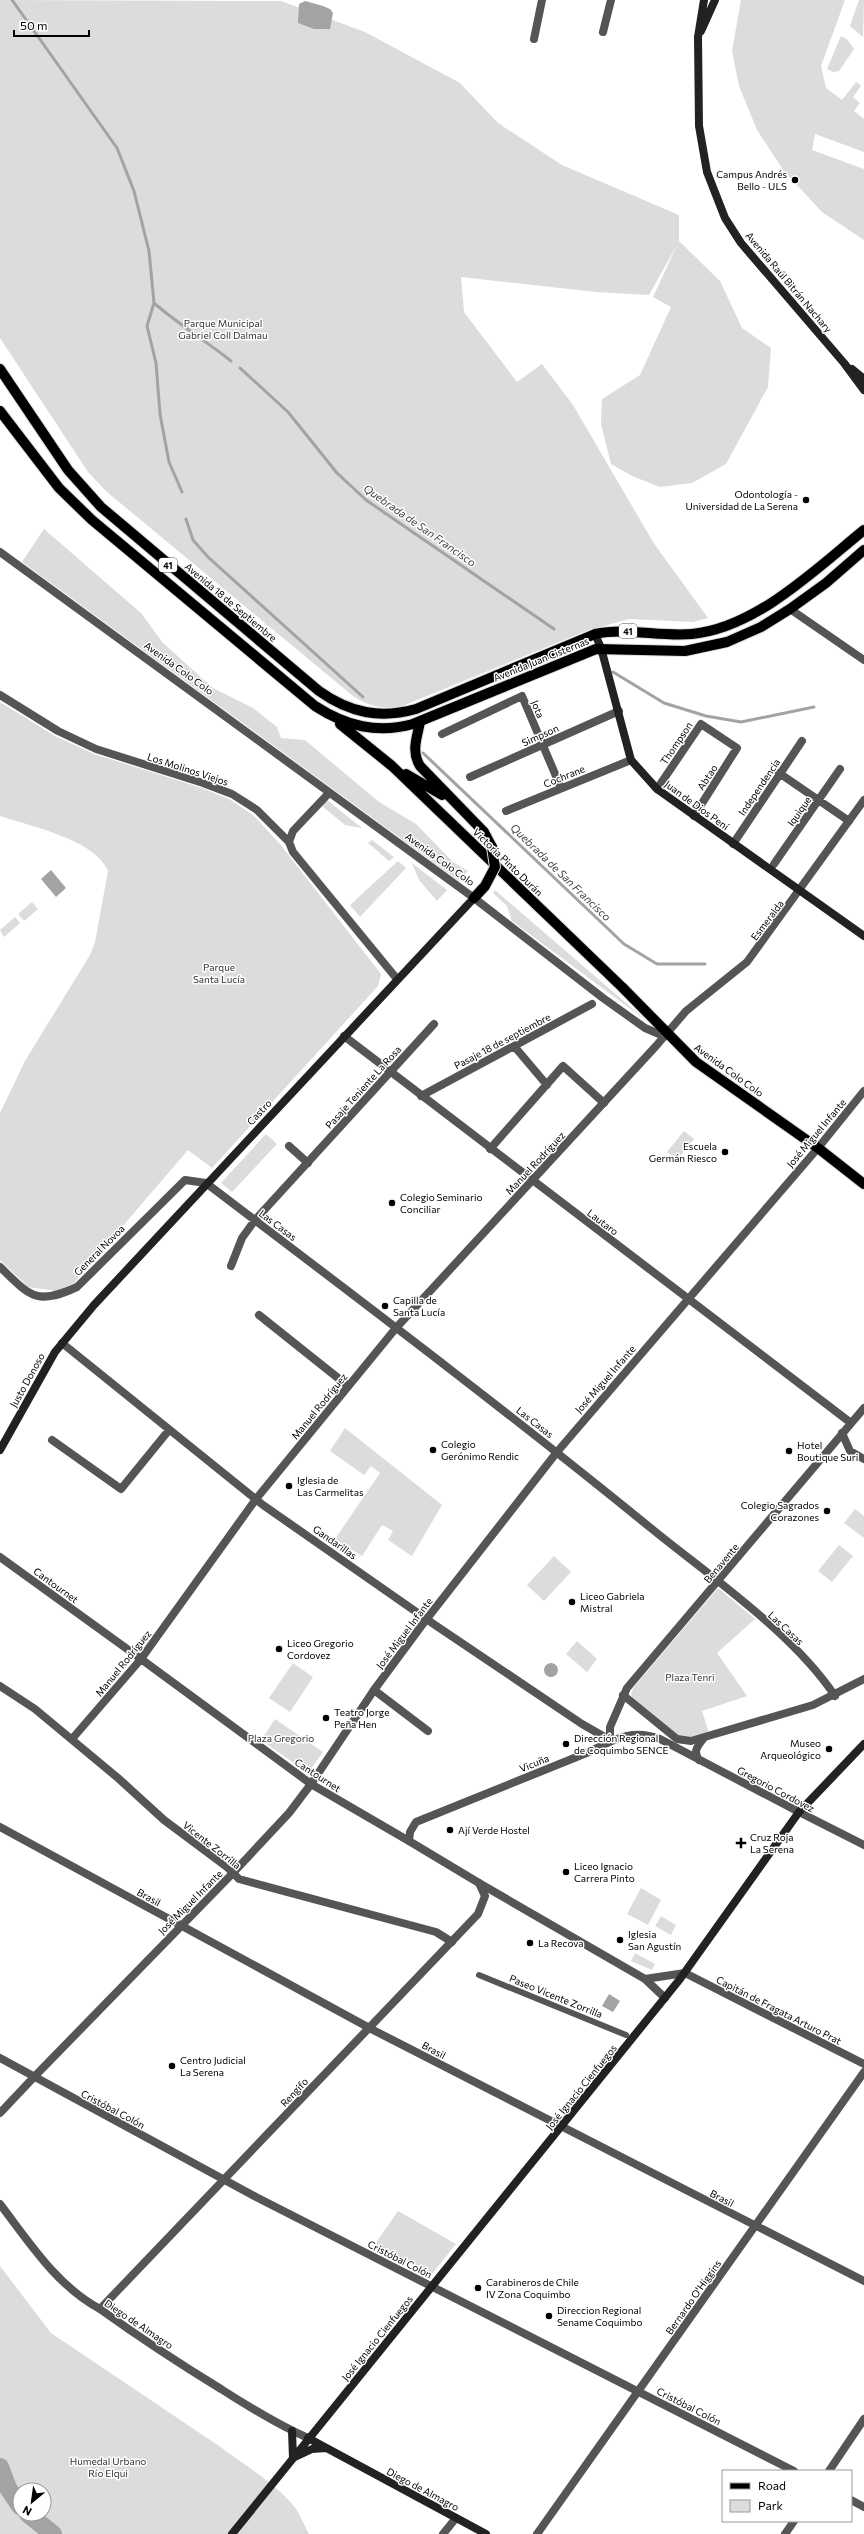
<svg xmlns="http://www.w3.org/2000/svg" width="864" height="2534" font-family="Commissioner,sans-serif">
<rect width="100%" height="100%" fill="#fff"/>
<path fill="#dcdcdc" fill-rule="evenodd" d="M0 0 281 1 365 32 460 83 498 123 562 165 679 215V241L720 281 742 328 771 348 768 387 726 464 692 483 660 487 632 476 611 464 601 424 602 399 640 375 671 307 653 297 677 245 649 295 596 292 461 277 464 312 517 382 542 364 573 405 653 542 708 618 693 622 629 619 586 631 400 707C382 709 368 706 353 696L107 492 88 472 0 338Z
M741 0H845L821 66 826 88 842 100 856 82 861 86 853 97 860 103 854 111 864 119V152L815 134 812 150 864 169V240L822 212 784 171 757 130 739 86 732 51Z
M859 0H864L863 37 850 26Z
M841 36 847 39 854 49 839 71 833 72 827 69Z
M44 529 141 613 163 643 213 688 253 708 277 727 281 738 305 740 379 802 416 824 453 862 468 871 459 881 22 562Z
M0 702 55 736 94 754 202 788 229 799 253 815 280 844 381 974 378 986 212 1168 188 1150 74 1283 57 1291 28 1287 0 1260V1113L25 1061 90 955 95 942 108 871C96 840 30 826 0 816Z
M327 800 362 828 345 825 322 806Z
M372 840 394 857 389 861 368 843Z
M398 861 406 868 360 917 350 905Z
M412 863 447 890 437 901 419 880Z
M495 890 648 1022 512 921 507 906 493 893Z
M32 902 38 909 24 921 18 914Z
M15 917 20 923 4 937 0 930Z
M684 1131 694 1139 677 1160 667 1152Z
M266 1134 277 1144 232 1192 221 1183Z
M345 1428 442 1505 412 1556 388 1540 393 1531 382 1525 362 1556 335 1539 380 1473 371 1466 364 1475 330 1451Z
M855 1509 864 1516V1538L844 1523Z
M839 1545 853 1556 832 1582 818 1571Z
M554 1556 571 1572 544 1601 527 1585Z
M718 1588 755 1619 717 1653 747 1696 702 1711 709 1733 683 1739 634 1700 631 1695 633 1688Z
M577 1641 597 1659 587 1672 566 1654Z
M293 1663 313 1677 290 1712 269 1698Z
M275 1719 323 1752 308 1773 261 1740Z
M641 1888 661 1900 648 1925 627 1914Z
M661 1916 676 1925 671 1935 655 1926Z
M635 1953 655 1964 652 1970 631 1961Z
M398 2211 456 2244 432 2274 375 2244Z
M0 2266 51 2333 222 2448C244 2465 283 2488 298 2512 302 2519 305 2527 309 2534H0ZM20 2490H44V2514H20Z"/>
<path fill="#a3a3a3" d="M305 1 323 6 330 9 333 13 330 29H314L298 23 299 4Z
M51 870 66 888 56 897 41 879Z
M544 1670a7 7 0 1 1 14 0a7 7 0 1 1-14 0Z
M609 1994 620 2001 613 2012 602 2006Z"/>
<g fill="none" stroke-linecap="round" stroke-linejoin="round">
<path stroke="#a3a3a3" stroke-width="3" d="M12 0 117 148 134 191 149 251 154 303 147 326 156 363 160 414 169 462 182 492
M154 303C178 324 206 341 231 361
M240 368 288 412 337 473 366 500 554 629
M186 519 193 540 208 557 363 697
M613 672 664 703 706 716 741 722 814 707
M423 753 624 944 657 964H705"/>
<path stroke="#a3a3a3" stroke-width="18" d="M0 2467 8 2488 20 2506
M28 2514 53 2534"/>
<g stroke="#dbdbdb" stroke-width="12">
<path id="primary" d="M0 369 68 470 101 507 319 691C350 713 380 719 416 709L595 634C627 627 659 637 692 634 756 628 816 569 864 530
M0 411 59 488 92 520 315 706C346 726 377 734 413 724L596 649 685 651 727 642 761 627 790 609 826 583 864 550
M420 722C417 738 411 751 420 766L484 832 492 847
M340 724 392 766 622 987 696 1062 818 1148 864 1184
M406 774 442 795
M474 898 485 886"/>
</g>
<path stroke="#555" stroke-width="6" d="M479 1975 626 2035"/>
<path stroke="#555" stroke-width="8" d="M603 32 611 0
M534 39 542 0
M790 609 864 660
M0 695 58 731 96 749 203 783 232 794 257 810 289 842 293 852 397 979
M442 734 522 696 561 788
M779 773 849 821
M470 777 619 711
M657 789 701 724 737 748 694 816
M506 811 631 760
M289 842 293 831 329 793
M733 844 802 741
M774 864 840 769
M514 1046 547 1085
M421 1096 592 1004
M289 1146 308 1163
M490 1149 563 1066 604 1103
M231 1266 242 1238 255 1220 434 1024
M0 1267C30 1296 36 1306 77 1287L185 1180 206 1183C356 1297 506 1410 652 1529 711 1577 793 1633 835 1696
M259 1315 348 1386
M62 1343 263 1505 435 1625 582 1724 610 1740
M842 1433 850 1451 864 1459
M52 1440 121 1489 169 1430
M0 1686 35 1709 118 1778 164 1820 227 1867 239 1879 436 1932 452 1942
M374 1690 428 1731
M623 1695 677 1739 691 1741 813 1705 864 1679
M72 1739 141 1659 311 1784 409 1841
M799 1812 864 1845
M479 1883 645 1979 665 1998
M645 1979 685 1973 864 2064
M0 2113 34 2077
M0 2204C29 2242 57 2286 100 2309
M755 2226 864 2072
M829 2471 864 2419
M443 2534 456 2518
M785 2534 794 2521"/>
<path stroke="#555" stroke-width="8" d="M0 552 474 898 603 998 645 1028 659 1034H667
M344 1036 851 1423
M0 1557 141 1659 256 1499 396 1328 656 1046 686 1011 747 962 864 800
M610 1740V1727L627 1688 864 1408
M699 1760C693 1751 697 1747 703 1739
M0 1827 375 2031 864 2281
M0 2058 256 2197 794 2471
M34 2077 232 1874 289 1813 311 1784 374 1690 422 1625 557 1452 818 1148 864 1091
M308 2438C278 2425 249 2407 221 2389 180 2364 139 2337 100 2309L478 1914 485 1896 479 1883 409 1841 410 1832 416 1822 589 1752C614 1740 631 1728 660 1739L799 1812
M851 2500 864 2507
M537 2534 755 2226"/>
<path stroke="#222" stroke-width="8" d="M704 0 698 37 699 126 707 172 725 218 741 243 844 363 864 390
M701 31 715 0
M852 369 864 379
M595 634 601 648 631 760 657 789 864 936
M0 1450 55 1352 94 1305 474 898
M292 2431 293 2458
M308 2438 486 2534
M295 2457 312 2449 326 2448
M232 2534 680 1979 799 1812 864 1744"/>
<use href="#primary" stroke="#000" stroke-width="10"/>
<g stroke="#dbdbdb" stroke-width="12" stroke-linecap="butt">
<path id="primary-bridge" d="M485 886 495 867 492 847"/>
</g>
<use href="#primary-bridge" stroke="#000" stroke-width="10"/>
</g>
<g fill="#000" stroke="#fff" stroke-width="1.5">
<circle cx="795" cy="180" r="4"/>
<circle cx="806" cy="500" r="4"/>
<circle cx="725" cy="1152" r="4"/>
<circle cx="392" cy="1203" r="4"/>
<circle cx="385" cy="1306" r="4"/>
<circle cx="433" cy="1450" r="4"/>
<circle cx="789" cy="1451" r="4"/>
<circle cx="289" cy="1486" r="4"/>
<circle cx="827" cy="1511" r="4"/>
<circle cx="572" cy="1602" r="4"/>
<circle cx="279" cy="1649" r="4"/>
<circle cx="326" cy="1718" r="4"/>
<circle cx="566" cy="1744" r="4"/>
<circle cx="829" cy="1749" r="4"/>
<circle cx="450" cy="1830" r="4"/>
<path d="M739 1837h4v4h4v4h-4v4h-4v-4h-4v-4h4z"/>
<circle cx="566" cy="1872" r="4"/>
<circle cx="620" cy="1940" r="4"/>
<circle cx="530" cy="1943" r="4"/>
<circle cx="172" cy="2066" r="4"/>
<circle cx="478" cy="2288" r="4"/>
<circle cx="549" cy="2316" r="4"/>
</g>
<g text-anchor="middle" dominant-baseline="central" stroke-width="3" stroke-linejoin="round" paint-order="stroke">
<g fill="#fff" stroke="#4c4c4c" stroke-width="1">
<rect x="159" y="558" width="18" height="14" rx="3"/>
<rect x="619" y="624" width="18" height="14" rx="3"/>
</g>
<g font-size="9" font-weight="bold" fill="#000">
<text x="168" y="565">41</text>
<text x="628" y="631">41</text>
</g>
<g font-size="10" fill="#000" stroke="#fff" text-anchor="start">
<text x="787" y="174" text-anchor="end">Campus Andrés<tspan x="787" dy="12">Bello - ULS</tspan></text>
<text x="798" y="494" text-anchor="end">Odontología -<tspan x="798" dy="12">Universidad de La Serena</tspan></text>
<text x="717" y="1146" text-anchor="end">Escuela<tspan x="717" dy="12">Germán Riesco</tspan></text>
<text x="400" y="1197">Colegio Seminario<tspan x="400" dy="12">Conciliar</tspan></text>
<text x="393" y="1300">Capilla de<tspan x="393" dy="12">Santa Lucía</tspan></text>
<text x="441" y="1444">Colegio<tspan x="441" dy="12">Gerónimo Rendic</tspan></text>
<text x="797" y="1445">Hotel<tspan x="797" dy="12">Boutique Suri</tspan></text>
<text x="297" y="1480">Iglesia de<tspan x="297" dy="12">Las Carmelitas</tspan></text>
<text x="819" y="1505" text-anchor="end">Colegio Sagrados<tspan x="819" dy="12">Corazones</tspan></text>
<text x="580" y="1596">Liceo Gabriela<tspan x="580" dy="12">Mistral</tspan></text>
<text x="287" y="1643">Liceo Gregorio<tspan x="287" dy="12">Cordovez</tspan></text>
<text x="334" y="1712">Teatro Jorge<tspan x="334" dy="12">Peña Hen</tspan></text>
<text x="574" y="1738">Dirección Regional<tspan x="574" dy="12">de Coquimbo SENCE</tspan></text>
<text x="821" y="1743" text-anchor="end">Museo<tspan x="821" dy="12">Arqueológico</tspan></text>
<text x="458" y="1830">Ají Verde Hostel</text>
<text x="750" y="1837">Cruz Roja<tspan x="750" dy="12">La Serena</tspan></text>
<text x="574" y="1866">Liceo Ignacio<tspan x="574" dy="12">Carrera Pinto</tspan></text>
<text x="628" y="1934">Iglesia<tspan x="628" dy="12">San Agustín</tspan></text>
<text x="538" y="1943">La Recova</text>
<text x="180" y="2060">Centro Judicial<tspan x="180" dy="12">La Serena</tspan></text>
<text x="486" y="2282">Carabineros de Chile<tspan x="486" dy="12">IV Zona Coquimbo</tspan></text>
<text x="557" y="2310">Direccion Regional<tspan x="557" dy="12">Sename Coquimbo</tspan></text>
</g>
<g font-size="10" fill="#000" stroke="#fff">
<text transform="translate(789 282) rotate(50)">Avenida Raúl Bitrán Nachary</text>
<text transform="translate(231 602) rotate(40)">Avenida 18 de Septiembre</text>
<text transform="translate(541 659) rotate(-22)">Avenida Juan Cisternas</text>
<text transform="translate(179 668) rotate(36)">Avenida Colo Colo</text>
<text transform="translate(538 709) rotate(68)">Jota</text>
<text transform="translate(540 735) rotate(-24)">Simpson</text>
<text transform="translate(676 743) rotate(-56)">Thompson</text>
<text transform="translate(188 769) rotate(18)">Los Molinos Viejos</text>
<text transform="translate(564 776) rotate(-22)">Cochrane</text>
<text transform="translate(707 777) rotate(-57)">Abtao</text>
<text transform="translate(759 787) rotate(-56)">Independencia</text>
<text transform="translate(697 805) rotate(36)">Juan de Dios Pení</text>
<text transform="translate(799 811) rotate(-55)">Iquique</text>
<text transform="translate(440 859) rotate(36)">Avenida Colo Colo</text>
<text transform="translate(508 862) rotate(44)">Victoria Pinto Durán</text>
<text transform="translate(767 920) rotate(-53)">Esmeralda</text>
<text transform="translate(502 1041) rotate(-28)">Pasaje 18 de septiembre</text>
<text transform="translate(729 1070) rotate(36)">Avenida Colo Colo</text>
<text transform="translate(363 1087) rotate(-48)">Pasaje Teniente La Rosa</text>
<text transform="translate(259 1112) rotate(-47)">Castro</text>
<text transform="translate(816 1133) rotate(-50)">José Miguel Infante</text>
<text transform="translate(535 1163) rotate(-47)">Manuel Rodríguez</text>
<text transform="translate(603 1222) rotate(37)">Lautaro</text>
<text transform="translate(278 1225) rotate(37)">Las Casas</text>
<text transform="translate(99 1250) rotate(-45)">General Novoa</text>
<text transform="translate(605 1379) rotate(-49)">José Miguel Infante</text>
<text transform="translate(27 1380) rotate(-61)">Justo Donoso</text>
<text transform="translate(319 1406) rotate(-51)">Manuel Rodríguez</text>
<text transform="translate(535 1422) rotate(38)">Las Casas</text>
<text transform="translate(335 1542) rotate(35)">Gandarillas</text>
<text transform="translate(721 1563) rotate(-50)">Benavente</text>
<text transform="translate(56 1585) rotate(36)">Cantournet</text>
<text transform="translate(786 1628) rotate(43)">Las Casas</text>
<text transform="translate(404 1633) rotate(-53)">José Miguel Infante</text>
<text transform="translate(123 1663) rotate(-51)">Manuel Rodríguez</text>
<text transform="translate(534 1763) rotate(-22)">Vicuña</text>
<text transform="translate(318 1775) rotate(33)">Cantournet</text>
<text transform="translate(776 1789) rotate(28)">Gregorio Cordovez</text>
<text transform="translate(212 1845) rotate(38)">Vicente Zorrilla</text>
<text transform="translate(149 1897) rotate(29)">Brasil</text>
<text transform="translate(190 1902) rotate(-45)">José Miguel Infante</text>
<text transform="translate(556 1996) rotate(22)">Paseo Vicente Zorrilla</text>
<text transform="translate(779 2010) rotate(27)">Capitán de Fragata Arturo Prat</text>
<text transform="translate(434 2050) rotate(28)">Brasil</text>
<text transform="translate(581 2087) rotate(-51)">José Ignacio Cienfuegos</text>
<text transform="translate(294 2092) rotate(-47)">Rengifo</text>
<text transform="translate(113 2109) rotate(28)">Cristóbal Colón</text>
<text transform="translate(722 2198) rotate(27)">Brasil</text>
<text transform="translate(400 2259) rotate(27)">Cristóbal Colón</text>
<text transform="translate(693 2297) rotate(-55)">Bernardo O'Higgins</text>
<text transform="translate(139 2324) rotate(34)">Diego de Almagro</text>
<text transform="translate(377 2338) rotate(-51)">José Ignacio Cienfuegos</text>
<text transform="translate(689 2406) rotate(27)">Cristóbal Colón</text>
<text transform="translate(423 2489) rotate(28)">Diego de Almagro</text>
</g>
<g font-size="10" fill="#333" stroke="#fff">
<text x="223" y="323">Parque Municipal<tspan x="223" dy="12">Gabriel Coll Dalmau</tspan></text>
<text x="219" y="967">Parque<tspan x="219" dy="12">Santa Lucía</tspan></text>
<text x="690" y="1677">Plaza Tenri</text>
<text x="281" y="1738">Plaza Gregorio</text>
<text x="108" y="2461">Humedal Urbano<tspan x="108" dy="12">Río Elqui</tspan></text>
</g>
<g font-size="11" font-style="italic" fill="#444" stroke="#fff">
<text transform="translate(420 525) rotate(35)">Quebrada de San Francisco</text>
<text transform="translate(561 872) rotate(44)">Quebrada de San Francisco</text>
</g>
</g>
<rect x="722" y="2470" width="130" height="52" fill="#ffffff" stroke="#999999"/>
<rect x="730" y="2483" width="20" height="6" fill="#000000" stroke="#999999"/>
<text x="758" y="2490" font-size="12" fill="#000000">Road</text>
<rect x="730" y="2500" width="20" height="12" fill="#dcdcdc" stroke="#999999"/>
<text x="758" y="2510" font-size="12" fill="#000000">Park</text>
<g transform="translate(32 2502) rotate(209)"><circle r="19" fill="#ffffff" stroke="#999999"/>
<path d="M0-3L7 15L0 10L-7 15Z" fill="#000000"/>
<text y="-6" font-size="11" font-weight="bold" text-anchor="middle" fill="#000000">N</text>
</g>
<path d="M14 30v6h75v-6" fill="none" stroke="#000000" stroke-width="2"/>
<text x="20" y="30" font-size="12" fill="#000000" stroke="#ffffff" stroke-width="3" paint-order="stroke">50 m</text>
</svg>
